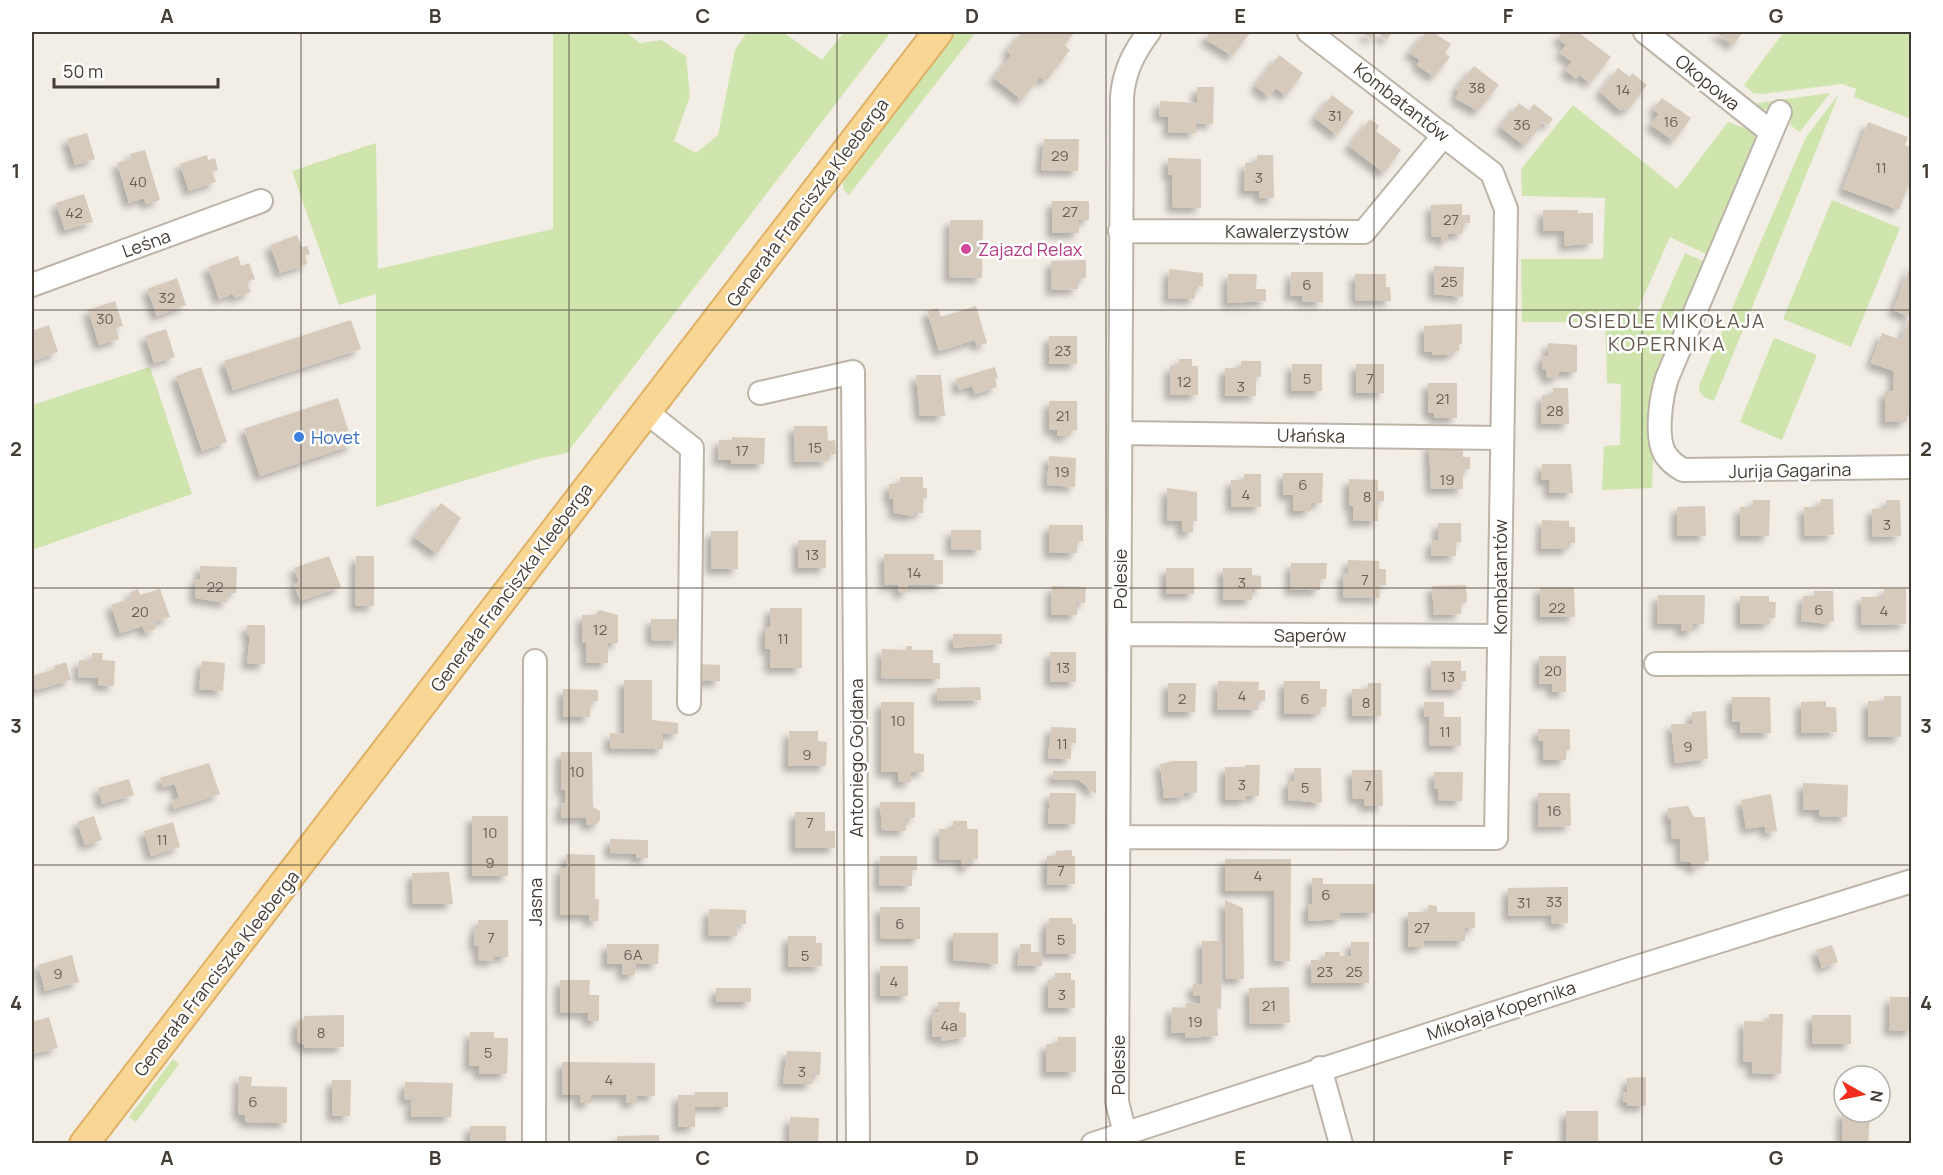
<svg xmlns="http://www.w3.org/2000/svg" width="1943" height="1175" font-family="Manrope,sans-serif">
<defs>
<filter id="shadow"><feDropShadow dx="-5.5" dy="5.5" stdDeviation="3" flood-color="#0004"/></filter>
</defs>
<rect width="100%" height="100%" fill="#f2ede5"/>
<path fill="#d0e5ae" d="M553 32H625L640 43 661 40 686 56 690 96 674 141 696 153 718 135 735 50 747 32H783L822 60 844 32H891L567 453 537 459 376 507V294L339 305 292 171 376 143 378 269 553 229Z
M953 32H976L849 195 844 190 842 180 902 98 906 99 915 88 914 83Z
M1784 32H1911V119L1854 97 1856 89 1842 84 1762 94 1753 93 1744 85Z
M1830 93 1800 132 1790 125 1793 108 1778 102C1768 112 1763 112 1751 104Z
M1839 94 1714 401C1705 398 1698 395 1699 385L1806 137Z
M1573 105 1677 189 1728 122 1753 131 1757 142 1710 256 1670 237 1638 309 1652 316 1654 312 1658 314 1685 253 1708 263 1656 381 1652 488 1602 490 1604 446 1620 445 1621 384 1607 383 1605 322H1522L1521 259H1603L1605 198 1522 196 1521 169Z
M1832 200 1900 228 1851 347 1783 319Z
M1774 338 1817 355 1782 440 1740 422Z
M150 367 192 494 32 550V405Z
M173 1059 179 1064 136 1122 129 1117Z"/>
<path fill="#d6cabd" filter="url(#shadow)" d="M1022 32H1075L1064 45 1070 50 1046 81 1040 77 1022 100 994 78 1011 55 1007 51Z
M1211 32H1251L1232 56 1205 39Z
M1362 32H1393L1386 40 1377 32 1371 39Z
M1426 32H1433L1451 44 1445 53 1450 57 1434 77 1417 65 1420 60 1409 53Z
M1563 32H1578L1611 57 1590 83 1579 75 1576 79 1565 70 1572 62 1560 53 1566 45 1558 38Z
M1715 32H1743L1733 45Z
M1279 55 1303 73 1286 96 1276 88 1269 97 1255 86Z
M1474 66 1499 85 1478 111 1455 98 1459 92 1456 89Z
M1618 68 1630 77 1632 73 1647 85 1627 111 1623 108 1621 111 1600 92Z
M1197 87H1214L1213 124 1196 123V133L1168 132 1169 117 1159 116 1160 101 1197 103Z
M1332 95 1354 112 1337 135 1315 118Z
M1662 98 1691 118 1674 141 1651 125 1659 114 1653 109Z
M1519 103 1529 111 1534 104 1553 119 1548 125 1543 122 1525 146 1500 127Z
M1370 119 1379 126 1376 131 1401 150 1384 173 1349 146Z
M1868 122 1908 137 1905 145 1912 148V188L1908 186 1899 210 1843 189Z
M87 133 95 159 75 165 67 139Z
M1044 139H1079L1078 171 1041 170Z
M145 150 160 200 146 204 144 198 129 203 117 163 131 159 130 154Z
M207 155 208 160 215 158 218 170 212 172 216 182 189 191 180 164Z
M1257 155H1273L1274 198H1260L1259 191H1244L1245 163H1257Z
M1168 158 1201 159V208L1172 207V175H1168Z
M84 194 93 222 65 230 56 203Z
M1052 201H1089V220H1079V233H1052Z
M1462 204V215H1470V223H1463V234H1448V241H1441V237H1432L1431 205Z
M1543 210H1578L1577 213H1593V243L1564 246V231H1543Z
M950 220H983L982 278 949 277Z
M297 235 302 247 307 246 310 254 305 255 307 264 280 273 270 245Z
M238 256 241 266 249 263 255 279 247 282 251 292 235 298 233 294 219 299 208 267Z
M1086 260V278H1078V289L1051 290V261Z
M1912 262V415H1906V422H1885V391H1893L1894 371 1871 363 1882 333 1901 340 1910 317 1893 310Z
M1434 266 1464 267 1463 297 1434 294Z
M1169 269 1203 273V286H1195V299L1168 298Z
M1291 272H1323V302L1302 301V296H1290Z
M1228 274H1257L1256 289H1266V301L1227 303Z
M1355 274H1386V287H1390L1391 301H1356Z
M177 278 186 305 157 316 147 289Z
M115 301 123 326 116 328 119 339 99 345 88 310Z
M976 306 987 343 977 346 975 340 939 351 927 311 938 308 941 317Z
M351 320 361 349 233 390 224 361Z
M1462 324V344H1459V351H1453V355H1432V351L1424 352V326Z
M49 325 58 352 32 361V331Z
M166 329 175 357 154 363 145 336Z
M1049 336H1077V364H1049Z
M1548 343 1577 345V372H1559L1558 378H1546V370H1542V356H1548Z
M1179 359H1192V366H1198V395H1170V366H1178Z
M1241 361H1261V377H1256V396H1225V368H1241Z
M1292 364H1322V391H1291Z
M1356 364H1384V393H1356Z
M201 367 227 442 202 451 176 376Z
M995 367 998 378 995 379 997 387 975 394 972 386 959 390 956 379Z
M916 375H941L945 416H920Z
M1428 383H1457V418H1434V413H1428Z
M1553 388H1568L1569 424H1541L1542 395H1553Z
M338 398 353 445 260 476 244 429Z
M1049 401H1077V430H1070V436H1057L1058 430H1049Z
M794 426H827L828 441 835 440 836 454H828V461L795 462Z
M732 437 765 438 764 464H731V460H718L719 440H732Z
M1429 444H1463V457H1470V469H1463V489H1431Z
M1049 456 1076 458 1075 487 1047 485Z
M1542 464H1571L1573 493H1549V480H1541Z
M1283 473H1323L1322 503H1311V511H1293V495H1283Z
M1244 474H1261V507H1231V480H1244Z
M900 477H923V488H927V498H923V513H914V516L894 513 893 499H889V484H900Z
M1349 479 1378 480V491H1384V501H1378V521H1353V506H1349Z
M1167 488 1197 492V521H1193V532H1182V521L1167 520Z
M1821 499H1833L1834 535 1805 536 1804 507H1819Z
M1753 500H1770L1769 536H1740V507H1753Z
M1886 500H1900L1901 536 1873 537 1872 509 1886 508Z
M441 503 461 518 437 554 414 537Z
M1705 506 1706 536H1677V507Z
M1542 520 1569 521V527H1575V543H1569V549H1541Z
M1438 523H1461V542H1456V556H1431L1432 540H1438Z
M1049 525H1083V541H1077V553H1049Z
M951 530H981V550H951Z
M711 531H738V569H711Z
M798 540H826V568H798Z
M884 554H934V560H943V584L908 585V592L898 593V585H885Z
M329 556 341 587 300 601 294 584 299 582 294 568Z
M356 556H374V606H355Z
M1348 560 1379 561V569H1386V585H1379L1380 598 1343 597V573H1348Z
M1291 563H1327L1326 579H1320V590H1290Z
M200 566 237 567 236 593H228L227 603 195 598V579H200Z
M1166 568H1194V594H1166Z
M1223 568H1252V575L1261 576V589H1252V600H1223Z
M1466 585 1467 602 1461 603V614L1434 615 1432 586Z
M1052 586 1086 587 1085 603H1077V615H1051Z
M1540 587H1574L1575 617H1540Z
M138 589 140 595 160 589 170 617 154 622 156 629 145 633 143 626 120 633 111 605 132 598 130 592Z
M1884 589H1906V624L1862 625 1861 597H1884Z
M1814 591H1833L1834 621H1829V624L1801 621 1803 596H1814Z
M1658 595H1705L1704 624H1693V631H1681V624H1657Z
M1740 596H1769V602H1776L1775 618H1769L1770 624H1740Z
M770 608H802V668H770V649H765V627H770Z
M599 610 618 615V643H608V663H586V642L582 643V615H595Z
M651 619H680V641L651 640Z
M247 625H265V664H247L250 636H247Z
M953 634H1002V644L953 648Z
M906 646H912V650H933V663H940V679L881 678 882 649 906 650Z
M1050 652H1076V682H1050Z
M92 653H103L102 660 115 661 114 686 98 685V678L78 677 79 660 92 661Z
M1539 656H1566V692H1552V684H1539Z
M202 661 225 663 223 691 199 689Z
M1431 661H1461V671H1466V681H1461V690H1431Z
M66 662 71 680 36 690 32 676 55 669 54 666Z
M697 664 720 665V681H697Z
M624 680H652V720L678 723V734H663V749L610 748V733L624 734Z
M1218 681 1259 682 1258 690H1265V701H1258V710H1217Z
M1284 681H1320V689H1327L1326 707 1320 708V714H1284Z
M1168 683H1196L1195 712H1168Z
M1368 683H1381V716H1352V689H1368Z
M980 687 981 700 937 701V688Z
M563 689 598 690V701H591L590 717H563Z
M1884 696H1901V737H1868V701H1884Z
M1732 697H1770L1771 733H1740V722H1732Z
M1826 701V707H1836L1837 732 1801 733V702Z
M881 702H914V753L924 754V772H911V782H898V772H881Z
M1424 702H1444V717H1461V746H1430L1429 716 1424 717Z
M1706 711 1708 759 1675 763 1671 724H1692V712Z
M1051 727 1076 728V743H1071V759L1048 758Z
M1538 729H1570V750H1566V760H1543V741H1538Z
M789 731H818V741L827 742 826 766H788Z
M561 752H592L593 807 600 811V820L596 825H586V818H561V804L565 803V790H561Z
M1173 761H1197V793H1184V798H1164L1160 764Z
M209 763 220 794 174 809 172 801 179 798 175 784 163 787 160 778Z
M1245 765H1260L1259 796H1246V800H1225V767H1245Z
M1294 768H1321L1322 803 1288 800V781H1295Z
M1352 770H1382L1383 806H1364V799H1353Z
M1053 771H1096V794L1079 780H1053Z
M1434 772H1463L1462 801 1438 800V789H1434Z
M129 779 134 795 102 804 98 788Z
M1803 783 1848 785 1847 817 1819 816V810H1803Z
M1050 793H1076L1075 824H1048Z
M1538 793H1570L1571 826 1538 827Z
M1771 794 1777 831 1766 833 1765 826 1746 829 1741 800Z
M880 802H915V818H906V831L882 830Z
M1688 806 1694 817H1705L1709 861H1701L1698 868H1691V862H1681L1680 839H1672L1671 819H1668V808Z
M795 812H825V831H835V848H795Z
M94 816 102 840 85 845 77 822Z
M472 816H508V876H472Z
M953 821H967V829H978V859L970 860V867H961L962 860 939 859V829H953Z
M173 822 180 847 151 856 144 831Z
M610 839 648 840V858H636L637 854 610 853Z
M1072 850V856H1075V884L1047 885V856H1055L1056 851Z
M566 854 595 855V899H599L598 921H589V915H560V868H566Z
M880 856H917V870H912V886H879Z
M1225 859H1291L1290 961H1274V891H1225Z
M449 872 453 904H413L412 873Z
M1312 878H1323V884H1375V913H1340V919L1308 921V904H1312Z
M1568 887V923L1552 924 1551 915 1508 916V888Z
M1225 900 1243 908 1244 979H1226Z
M1428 905 1437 906V912H1475V928H1465V941H1424L1423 947H1408V912H1428Z
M880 907H920V939H881Z
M709 909 746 910V924H738L737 936 708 935Z
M1049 918H1072L1073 924H1076V954H1046V924H1049Z
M478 920H508V957H494V961L478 960 479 946H474L475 928H478Z
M953 933H998V964L953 960Z
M788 936H816V943H822V966L788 967Z
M1202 941H1222L1221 1009 1217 1008 1218 1036 1185 1038 1186 1033H1171L1172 1007 1186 1008V1003L1200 1004V996H1193V984H1202Z
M1351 942H1369V983H1311V960H1325V952H1340V956H1351Z
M607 944H659L658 964H636L635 975H623L622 964H607Z
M1020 944H1031V952H1042V966H1017Z
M1832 945 1838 962 1822 968 1816 950Z
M72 955 79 982 45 991 38 965Z
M880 966H908V996H880Z
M1055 973H1071V980H1075V1008H1048V980H1055Z
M560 980H590L589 995H599V1021H588V1013L560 1012Z
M1289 987 1290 1023 1250 1024 1249 988Z
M716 988H751V1002H716Z
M1890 997H1912V1031L1889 1030Z
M938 1002H960L959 1012 966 1013V1037L941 1041V1037H932V1012H938Z
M1769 1014H1783L1781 1074 1752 1073V1062H1743L1744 1021 1769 1022Z
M344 1015V1047L305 1048 304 1045 297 1041V1022L304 1019V1016Z
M1812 1015H1851V1044H1812Z
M49 1017 58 1048 32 1054V1022Z
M470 1032H494V1038H508L507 1074H479V1066H469Z
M1058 1037H1076V1072H1046V1044H1058Z
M787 1051 821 1052 820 1075H812V1084H783Z
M562 1062 655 1063V1096H637V1103H626V1095H591V1103H580V1095H562Z
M239 1076 252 1077 251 1086 287 1087V1123L245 1122V1115H238Z
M1646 1077V1106H1627V1102L1623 1101V1092L1627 1093V1078Z
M332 1080H351L350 1116H332Z
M405 1082 453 1083 451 1117H411V1101L431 1100 404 1099Z
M695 1092H728V1107H695V1127H678V1095H695Z
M1566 1111H1598V1144H1566Z
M1842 1112H1870L1868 1144H1842Z
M790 1117 819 1118 818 1144H789Z
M470 1126H506V1144H470Z
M659 1135V1144H617V1136Z"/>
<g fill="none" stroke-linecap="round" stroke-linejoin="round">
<g stroke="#bdb4a8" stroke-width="26">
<path id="minor" d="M1645 32 1771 132
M1780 112 1667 378C1661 397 1655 437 1665 454 1670 462 1676 466 1683 470L1912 467
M1120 231 1364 232 1444 135
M32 285 261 201
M760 393 853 372 858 1144
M645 411 692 448 689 703
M1121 433 1500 438
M1120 634 1499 636
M1656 664 1912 663
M1119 837 1496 838 1506 209 1492 173 1309 32
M1320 1068 1341 1144
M1125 1133 1117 1102 1122 97C1124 71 1134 52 1149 32
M534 1144 535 661
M1093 1144 1624 971 1912 881"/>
</g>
<g stroke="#dfb166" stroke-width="32">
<path id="major" d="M84 1144 938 32"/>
</g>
<use href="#minor" stroke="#fff" stroke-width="22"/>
<use href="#major" stroke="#fad695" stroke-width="28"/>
</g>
<path fill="none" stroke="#443d35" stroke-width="1.5" stroke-opacity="0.55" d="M301 32V1144M569 32V1144M837 32V1144M1106 32V1144M1374 32V1144M1642 32V1144M32 310H1912M32 588H1912M32 865H1912"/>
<circle fill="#d1479c" stroke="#fff" stroke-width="2" cx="966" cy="249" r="6"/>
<circle fill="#3f7fe0" stroke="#fff" stroke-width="2" cx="299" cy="437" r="6"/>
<g text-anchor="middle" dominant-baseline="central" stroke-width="5" stroke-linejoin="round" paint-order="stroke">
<g font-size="15" fill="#686057">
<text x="1477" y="87">38</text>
<text x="1623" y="89">14</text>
<text x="1335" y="115">31</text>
<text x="1671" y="121">16</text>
<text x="1522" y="124">36</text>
<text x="1060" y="155">29</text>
<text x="1881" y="167">11</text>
<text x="1259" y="177">3</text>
<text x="138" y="181">40</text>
<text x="1070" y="211">27</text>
<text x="74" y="212">42</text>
<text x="1451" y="219">27</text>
<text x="1449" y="281">25</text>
<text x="1307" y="284">6</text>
<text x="167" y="297">32</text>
<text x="105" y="318">30</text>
<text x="1063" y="350">23</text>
<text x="1307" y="378">5</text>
<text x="1370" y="378">7</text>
<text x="1184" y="381">12</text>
<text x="1241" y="386">3</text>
<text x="1443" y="398">21</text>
<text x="1555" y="410">28</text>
<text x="1063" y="415">21</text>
<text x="815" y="447">15</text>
<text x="742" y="450">17</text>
<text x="1062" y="471">19</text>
<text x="1447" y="479">19</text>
<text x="1303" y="484">6</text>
<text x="1246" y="494">4</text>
<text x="1367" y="496">8</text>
<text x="1887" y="524">3</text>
<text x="812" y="554">13</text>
<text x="914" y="572">14</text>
<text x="1365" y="579">7</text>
<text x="1242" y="582">3</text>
<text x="215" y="586">22</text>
<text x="1557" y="607">22</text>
<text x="1819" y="609">6</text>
<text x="1884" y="610">4</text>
<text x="140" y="611">20</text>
<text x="600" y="629">12</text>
<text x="783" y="638">11</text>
<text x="1063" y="667">13</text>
<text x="1553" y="670">20</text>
<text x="1448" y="676">13</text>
<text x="1242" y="695">4</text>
<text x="1182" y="698">2</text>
<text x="1305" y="698">6</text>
<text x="1366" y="702">8</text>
<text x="898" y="720">10</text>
<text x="1445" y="731">11</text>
<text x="1062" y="743">11</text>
<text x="1688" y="746">9</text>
<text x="807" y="754">9</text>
<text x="577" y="771">10</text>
<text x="1242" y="784">3</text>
<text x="1368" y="785">7</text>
<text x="1305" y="787">5</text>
<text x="1554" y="810">16</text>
<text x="810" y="822">7</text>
<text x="490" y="832">10</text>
<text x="162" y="839">11</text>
<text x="490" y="862">9</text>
<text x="1061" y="870">7</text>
<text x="1258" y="875">4</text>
<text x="1326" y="894">6</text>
<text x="1554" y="901">33</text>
<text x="1524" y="902">31</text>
<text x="900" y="923">6</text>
<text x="1422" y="927">27</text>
<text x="491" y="937">7</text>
<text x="1061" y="939">5</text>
<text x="633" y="954">6A</text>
<text x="805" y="955">5</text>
<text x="1325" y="971">23</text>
<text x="1354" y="971">25</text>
<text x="58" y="973">9</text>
<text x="894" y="981">4</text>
<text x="1062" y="994">3</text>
<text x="1269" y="1005">21</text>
<text x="1195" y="1021">19</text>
<text x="949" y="1025">4a</text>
<text x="321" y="1032">8</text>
<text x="488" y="1052">5</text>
<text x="802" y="1071">3</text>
<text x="609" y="1079">4</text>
<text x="253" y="1101">6</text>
</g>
<g font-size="18" fill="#443d35" stroke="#fff">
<text transform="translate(1708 82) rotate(39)">Okopowa</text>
<text transform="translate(1402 102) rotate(38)">Kombatantów</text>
<text transform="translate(807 202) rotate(-53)">Generała Franciszka Kleeberga</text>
<text x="1287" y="231">Kawalerzystów</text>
<text transform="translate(146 243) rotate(-20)">Leśna</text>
<text transform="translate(1311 435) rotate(1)">Ułańska</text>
<text transform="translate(1790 470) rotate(-1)">Jurija Gagarina</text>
<text transform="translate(1500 577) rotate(-90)">Kombatantów</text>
<text transform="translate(1120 579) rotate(-90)">Polesie</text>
<text transform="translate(511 587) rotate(-53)">Generała Franciszka Kleeberga</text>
<text x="1310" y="635">Saperów</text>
<text transform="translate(856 758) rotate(-90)">Antoniego Gojdana</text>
<text transform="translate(535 902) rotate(-90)">Jasna</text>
<text transform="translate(216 973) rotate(-52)">Generała Franciszka Kleeberga</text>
<text transform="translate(1501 1010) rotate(-18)">Mikołaja Kopernika</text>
<text transform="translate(1118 1065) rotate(-90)">Polesie</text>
</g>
<g font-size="18" fill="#b23c85" stroke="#fff" text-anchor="start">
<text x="978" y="249">Zajazd Relax</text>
</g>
<g font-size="18" fill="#366cbe" stroke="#fff" text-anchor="start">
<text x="311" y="437">Hovet</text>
</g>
<g font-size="20" letter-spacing="1.5" fill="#665a4c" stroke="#fff">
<text x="1667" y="320">OSIEDLE MIKOŁAJA<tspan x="1667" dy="23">KOPERNIKA</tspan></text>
</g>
</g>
<rect width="1943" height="1175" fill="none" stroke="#ffffff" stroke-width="66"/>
<g transform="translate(1862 1094) rotate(99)"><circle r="28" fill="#ffffff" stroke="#b4b1ae" stroke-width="1.5"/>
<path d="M0-4.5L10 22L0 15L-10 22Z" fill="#f22c1c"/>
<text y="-9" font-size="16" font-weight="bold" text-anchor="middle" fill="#443d35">N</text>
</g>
<path d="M54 78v9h164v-9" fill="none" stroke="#443d35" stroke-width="3"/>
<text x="63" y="78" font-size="18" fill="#443d35" stroke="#ffffff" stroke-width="4.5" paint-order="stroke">50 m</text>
<rect x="33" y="33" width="1877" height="1109" fill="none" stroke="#443d35" stroke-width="2"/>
<g font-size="20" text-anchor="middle" font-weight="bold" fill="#443d35">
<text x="167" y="23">A</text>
<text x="435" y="23">B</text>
<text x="703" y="23">C</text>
<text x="972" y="23">D</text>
<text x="1240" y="23">E</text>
<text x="1508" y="23">F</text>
<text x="1776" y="23">G</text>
<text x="16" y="178">1</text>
<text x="1926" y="178">1</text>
<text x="16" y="456">2</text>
<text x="1926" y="456">2</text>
<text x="16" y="733">3</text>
<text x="1926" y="733">3</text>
<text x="16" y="1010">4</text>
<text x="1926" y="1010">4</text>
<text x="167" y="1165">A</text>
<text x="435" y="1165">B</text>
<text x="703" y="1165">C</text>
<text x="972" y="1165">D</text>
<text x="1240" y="1165">E</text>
<text x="1508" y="1165">F</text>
<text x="1776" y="1165">G</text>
</g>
</svg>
